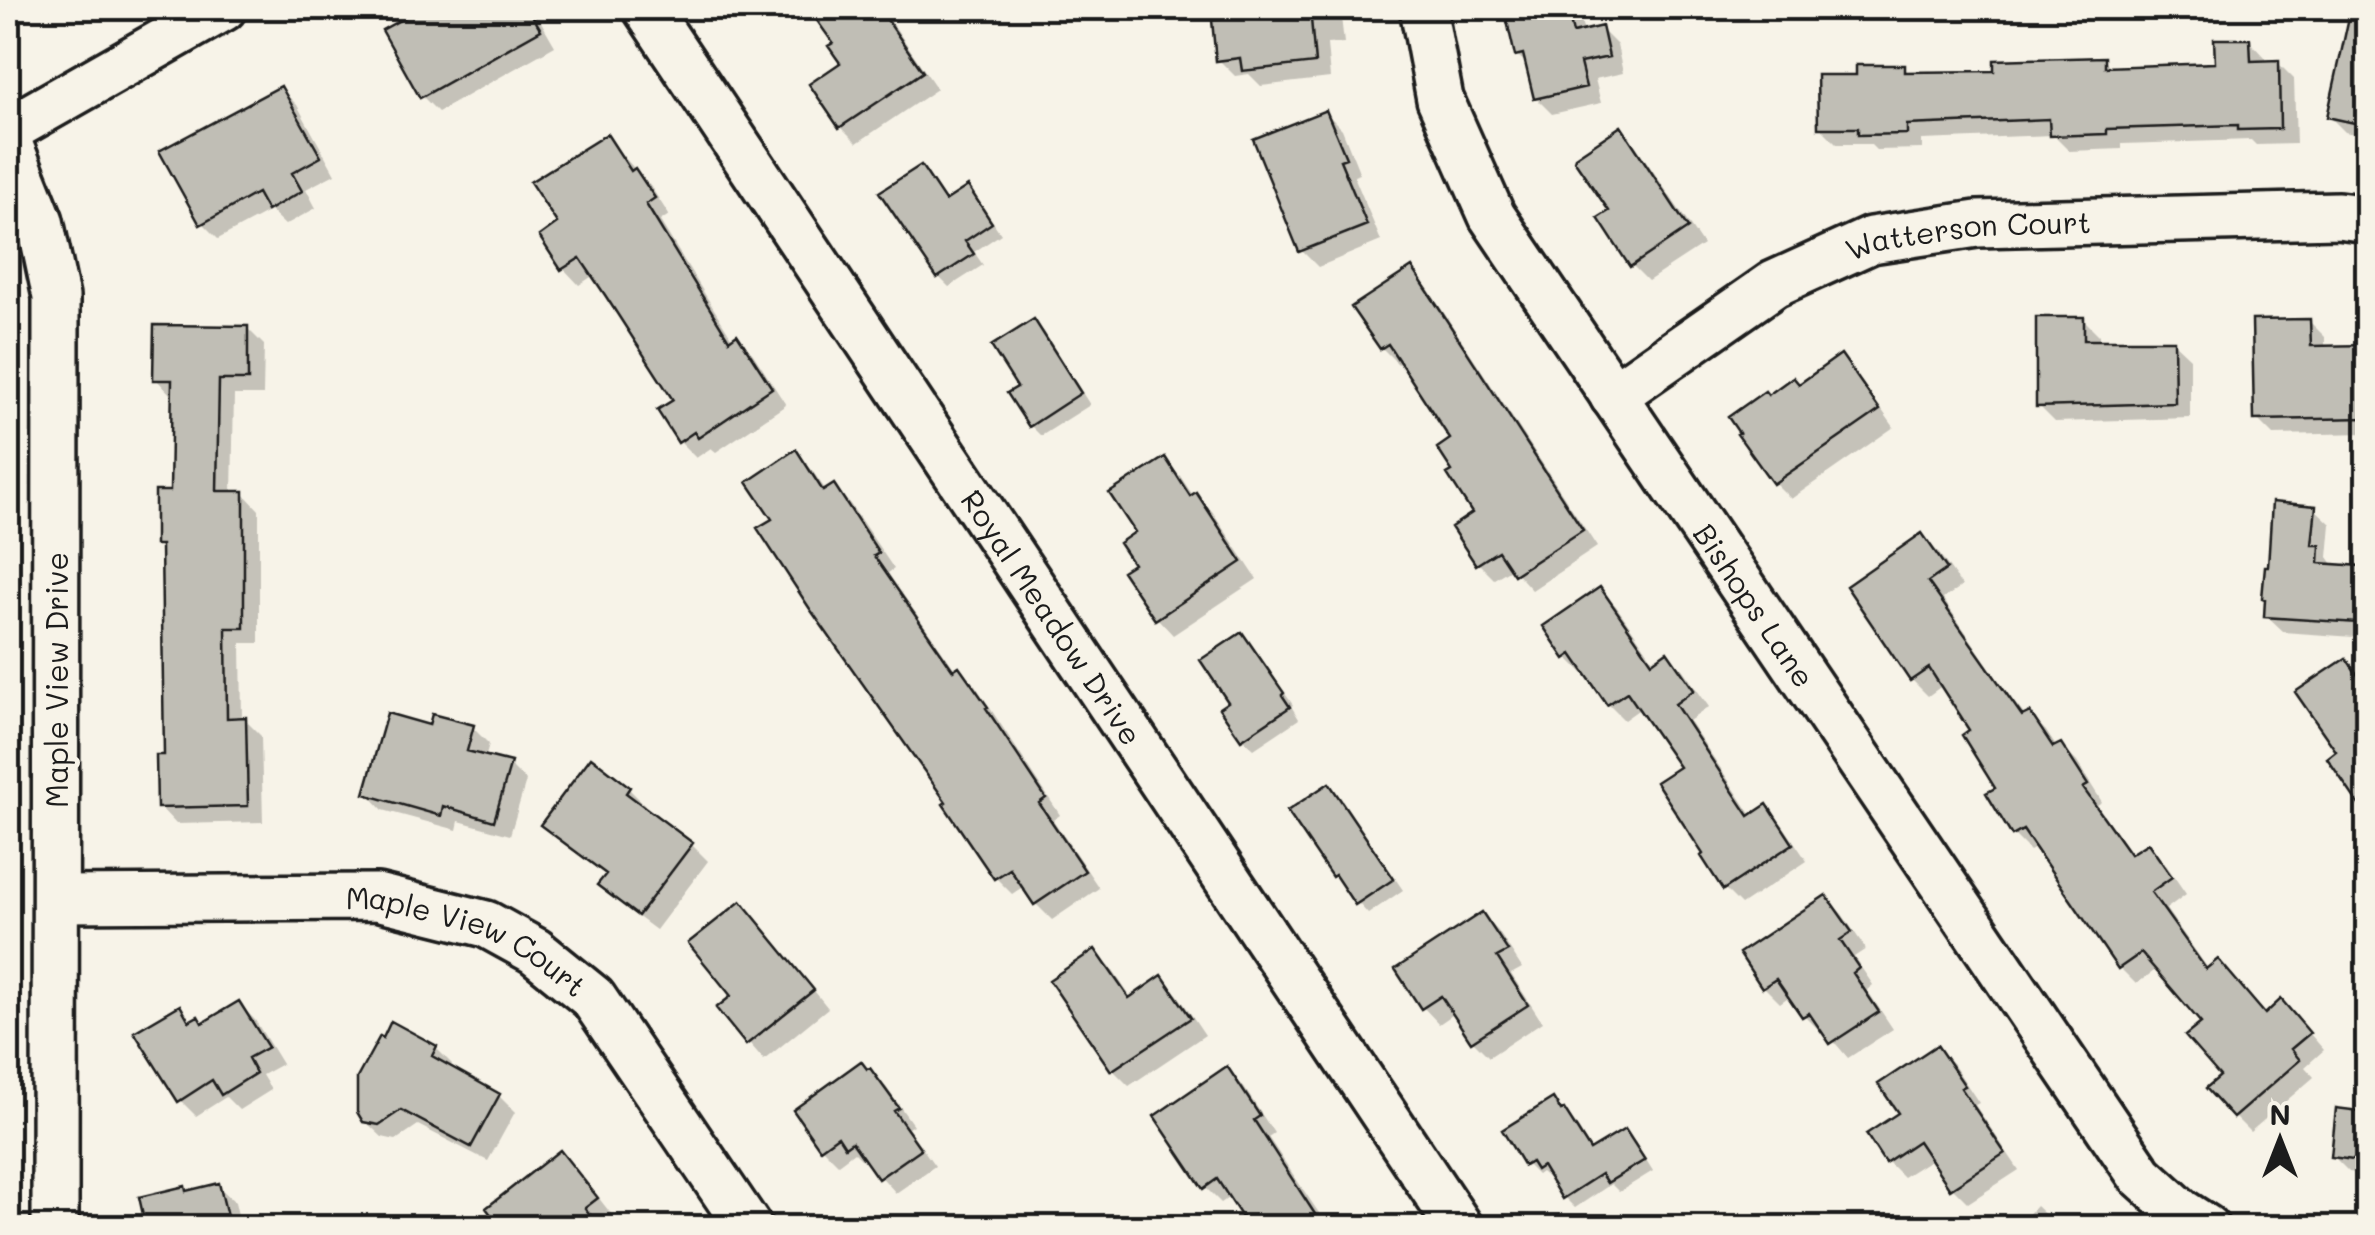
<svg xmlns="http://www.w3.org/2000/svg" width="2375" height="1235" font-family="Mali,sans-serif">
<rect width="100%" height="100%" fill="#f7f3e8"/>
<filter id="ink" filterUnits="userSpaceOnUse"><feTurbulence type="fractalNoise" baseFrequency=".01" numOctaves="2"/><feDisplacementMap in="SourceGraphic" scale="20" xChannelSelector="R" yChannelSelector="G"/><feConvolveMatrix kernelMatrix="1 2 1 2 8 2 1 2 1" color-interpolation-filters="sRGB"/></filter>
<g filter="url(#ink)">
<path fill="#0003" d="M65 8H89L74 16Z
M428 8H533L555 46 438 112 422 96 385 31Z
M811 8H882L937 89 857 143 841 127 843 64 836 44Z
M1213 8H1340L1344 43 1327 44 1330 78 1261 86 1249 74 1235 76 1219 60Z
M1506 8H1578L1584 33 1601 29 1617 45 1623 73 1595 79 1601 103 1552 114 1536 98 1529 66 1517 55Z
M2249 41 2265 58 2266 63H2278L2294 79 2296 144 2256 145 2251 140 2122 144V149L2069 151 2053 135 1922 140V149L1876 150 1870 144H1837L1820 127 1859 78 1904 68 1910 74 1996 73 2104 60 2113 69 2217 65Z
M2368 52V137L2345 132 2329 116Z
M281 89 297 105 335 174 306 189 316 208 285 225 270 211 218 239 202 223Z
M1326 113 1342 129 1360 174 1354 176 1381 241 1318 267 1301 250Z
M1620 130 1636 146 1703 245 1648 281 1632 265 1612 212Z
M606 137 651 187 669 215 660 221 733 340 737 338 753 354 786 405 716 452 711 448 696 458 680 442 660 411 677 401 594 275 579 285 563 268 561 224Z
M920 168 931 179 947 203 968 189 978 200 1001 234 974 252 983 265 949 287 939 277Z
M1411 271 1427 287 1597 547 1532 590 1512 568 1494 579 1478 563 1476 514 1455 471 1453 440 1402 361 1398 364 1382 348Z
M2083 319 2099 335V342H2173L2190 358V418L2055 422 2039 406Z
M2309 321 2325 337V348L2368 347V433L2273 435 2257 419Z
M1034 322 1044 332 1090 405 1041 436 1031 426 1020 388Z
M247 328 264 345 263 395H234L232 493H243L259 510V643H241L242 720H245L261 736 263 822 176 824 160 807 167 758 164 551 157 544 172 494V396L156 379Z
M1840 358 1856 374 1894 427 1791 499 1775 483 1768 397 1800 387Z
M795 452 811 469 827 492 834 487 850 504 894 569 888 573 956 671 959 669 975 685 1060 815 1053 820 1099 888 1052 920 1036 904 1024 886 1012 894 996 878 775 520Z
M1164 460 1180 476 1194 497 1196 495 1212 511 1257 579 1173 635 1157 618 1136 565 1138 533Z
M2314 508 2331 524 2328 557 2335 567 2361 569 2368 575V638L2283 632 2266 616 2270 569Z
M1922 536 1938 552 1962 586 1943 599 2010 697 2026 717 2030 715 2046 731 2057 748 2061 746 2077 762 2102 802 2097 805 2133 856 2147 846 2164 862 2186 894 2166 909 2209 970 2266 1016 2297 1019 2324 1050 2305 1067 2314 1077 2250 1132 2234 1116 2204 1023 2157 969 2136 984 2120 968 2037 847 2030 851 2014 835 1998 788 1972 731 1943 685 1928 696 1912 680Z
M1600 590 1616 606 1655 662 1667 654 1683 670 1709 707 1689 721 1753 817 1766 808 1782 824 1807 861 1741 905 1725 889 1682 768 1641 708 1624 720 1608 704 1586 671 1583 673 1567 657 1547 627Z
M1242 635 1252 646 1293 705 1291 706 1299 719 1254 749 1243 739Z
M431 728H473L489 744 485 758 510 765 526 781 510 835 459 821 457 830 383 810 367 793Z
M591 761 629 789 645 805 642 808 692 845 708 861 656 930 617 901 601 885 607 876 559 840 543 824Z
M1329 786 1339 797 1403 890 1368 914 1334 876 1291 812Z
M1826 898 1842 914 1866 949 1854 957 1873 985 1867 990 1893 1029 1848 1058 1824 1030 1820 1031 1804 1015 1791 995 1780 1003 1764 987 1742 954Z
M741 904 757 920 828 1008 764 1060 719 1008 734 996Z
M1482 915 1498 931 1522 968 1511 974 1542 1022 1489 1057 1473 1041 1455 1013 1439 1024 1423 1007Z
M1095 952 1111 968 1132 999 1162 979 1178 995 1205 1035 1129 1086 1113 1070 1053 981Z
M239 1004 255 1020 282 1064 262 1075 271 1090 239 1110 226 1097 196 1116 180 1100 179 1008 193 1021 204 1025Z
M436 1048 452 1064 449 1069 499 1096 515 1112 488 1161 418 1125 396 1140 382 1137 365 1121Z
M1937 1048 1953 1064 1979 1103 1975 1105 2019 1170 1968 1203 1952 1187 1933 1158 1903 1177 1887 1161 1901 1114Z
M1227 1069 1243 1086 1274 1133 1268 1137 1329 1228H1252L1231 1196 1221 1203 1205 1187Z
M869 1071 886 1087 913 1125 908 1128 935 1166 896 1193 866 1160 863 1161 854 1152 838 1164 822 1148 796 1111Z
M1552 1101 1575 1123 1592 1151 1625 1132 1635 1142 1653 1171 1619 1192 1611 1184 1575 1208 1564 1197 1552 1177 1549 1179 1541 1172 1537 1175 1526 1164Z
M2368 1115V1175L2349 1172 2333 1156Z
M560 1153 576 1169 612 1215 599 1225 601 1228H504Z
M218 1186 235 1202 241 1228H149L188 1193Z
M2036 1206 2059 1228H2016Z"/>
<path fill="#c0beb5" stroke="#1c1c1c" stroke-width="2.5" d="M422 8H528L541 30 420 98 382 30Z
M808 8H879L923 72 839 128 809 84 840 63 828 46 833 43Z
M1235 8H1310L1315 63 1242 71 1240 58 1216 61 1212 20 1235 17Z
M1504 8H1567L1573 33 1602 26 1609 57 1580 63 1586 87 1534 99 1523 54 1515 56Z
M2351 8H2368V126L2327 117Z
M2214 39H2250L2251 61 2279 60 2280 129 2238 130V125L2107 129V134L2050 136 2049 119 1907 125V134L1858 135V128H1818L1817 75H1856V65H1905V72L1994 71V60L2105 57V67L2215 63Z
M281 86 321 157 292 173 302 191 267 211 257 193 200 225 159 151Z
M1326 110 1346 158 1340 160 1367 225 1299 252 1253 139Z
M1621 126 1688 228 1630 267 1598 218 1609 211 1574 160 1575 157Z
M607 134 631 171 635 168 655 198 646 204 729 340 737 334 772 388 698 438 694 432 678 443 657 410 673 400 605 295 580 258 561 270 539 236 557 223 530 182Z
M921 165 945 201 968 186 992 223 965 241 974 254 937 278 879 192Z
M1412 267 1583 530 1514 575 1498 551 1476 565 1451 527 1472 513 1447 474 1452 471 1437 448 1450 439 1388 344 1380 349 1351 307Z
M2036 317H2084V340H2174L2175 403 2036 407Z
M1034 319 1081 393 1029 427 1007 393 1017 387 991 346Z
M2310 319 2311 346 2368 345V418L2254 420 2252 320Z
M154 325 248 326V380H219L217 491H244V628H226L227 718 246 717 248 806 157 808 156 755H164L161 545H155V491H170L172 380H153Z
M1841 354 1880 410 1773 484 1737 434 1739 433 1728 417 1765 391 1768 395 1793 377 1799 384Z
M796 449 823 491 834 484 879 553 874 556 953 670 959 666 988 707 986 708 1046 798 1039 803 1085 871 1034 905 1010 869 994 879 943 804 946 802 810 609 757 528 772 519 747 482Z
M1165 457 1190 496 1196 492 1242 562 1155 620 1122 571 1133 564 1119 543 1135 532 1109 493Z
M2272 502 2316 506 2312 545H2320L2319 563 2362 566 2358 623 2264 617 2265 599 2262 598 2265 566H2268Z
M1922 533 1947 569 1928 582 2022 716 2030 712 2053 747 2061 743 2088 785 2083 788 2130 854 2148 843 2172 877 2151 892 2206 969 2218 959 2265 1014 2281 999 2310 1033 2291 1049 2300 1060 2233 1118 2206 1088 2220 1076 2185 1036 2201 1023 2141 953 2118 969 2023 830 2012 836 1986 793 1995 788 1962 735 1969 730 1929 668 1910 681 1846 586Z
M1600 587 1652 662 1667 651 1694 690 1675 704 1749 816 1767 804 1793 844 1723 890 1701 856 1703 854 1656 782 1679 767 1627 692 1607 705 1572 654 1565 659 1543 626Z
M1242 632 1284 693 1282 695 1290 707 1241 740 1219 708 1228 702 1200 660Z
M2346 658 2368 690V818L2327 758 2336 751 2295 692Z
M387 713 429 725 432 714 474 725 467 751 511 762 494 821 443 806 441 816 364 794Z
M591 757 630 787 626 793 693 843 638 916 597 885 606 874 540 825Z
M1329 783 1394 879 1355 905 1335 875 1332 877 1287 811Z
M1826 895 1852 932 1840 940 1859 968 1853 973 1879 1012 1830 1044 1809 1013 1802 1017 1776 979 1762 988 1739 953Z
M741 901 814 990 746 1045 716 1008 731 996 688 943Z
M1482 912 1508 951 1497 957 1528 1005 1471 1042 1441 996 1421 1009 1395 969Z
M1095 949 1129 998 1162 975 1191 1018 1111 1071 1049 980Z
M239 1001 268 1047 248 1058 256 1073 221 1095 212 1080 178 1102 134 1032 180 1005 189 1021 198 1016 202 1023Z
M391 1021 437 1046 432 1056 500 1094 471 1147 401 1110 379 1125 363 1122 357 1112V1078L380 1036 383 1038Z
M1937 1045 1965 1086 1961 1088 2005 1153 1950 1189 1918 1141 1885 1163 1866 1134 1898 1113 1878 1084Z
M861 1061 867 1069 870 1068 899 1108 894 1111 921 1149 878 1179 852 1142 845 1147 838 1136 820 1149 793 1110Z
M1227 1066 1260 1116 1254 1120 1324 1228H1249L1217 1179 1203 1189 1154 1116Z
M1553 1098 1561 1111 1564 1109 1590 1150 1625 1129 1645 1160 1607 1183 1601 1174 1562 1199 1542 1166 1536 1170 1531 1162 1524 1166 1502 1130Z
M2336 1108 2368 1112V1162L2331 1157Z
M560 1150 598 1198 585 1208 600 1228H501L486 1208Z
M219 1183 230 1228H146L139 1197 185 1186 186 1191Z"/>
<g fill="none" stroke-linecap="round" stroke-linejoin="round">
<g stroke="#1c1c1c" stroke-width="52">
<g id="minor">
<path id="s1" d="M646 8 1460 1228"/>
<path id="s2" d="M1423 8 1440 99 1492 216 2141 1176 2181 1212 2206 1228"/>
<path d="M8 130 223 8"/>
<path d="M8 141 40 221 56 297 55 1228"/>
<path id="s3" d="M1613 396 1774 284 1871 240 1977 224 2338 215 2368 219"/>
<path id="s4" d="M56 899 377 897 486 924 535 951 593 998 749 1228"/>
</g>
</g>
<use href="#minor" stroke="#f7f3e8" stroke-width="45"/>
</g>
</g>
<g text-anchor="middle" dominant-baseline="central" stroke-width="10" stroke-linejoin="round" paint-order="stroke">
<g font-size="30" fill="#1c1c1c" stroke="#f7f3e8">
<text stroke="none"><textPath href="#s3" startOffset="400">Watterson Court</textPath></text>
<text stroke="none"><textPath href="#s2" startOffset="690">Bishops Lane</textPath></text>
<text stroke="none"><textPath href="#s1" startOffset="732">Royal Meadow Drive</textPath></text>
<text transform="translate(56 680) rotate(-90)">Maple View Drive</text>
<text stroke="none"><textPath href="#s4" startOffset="420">Maple View Court</textPath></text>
</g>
</g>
<rect width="2375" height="1235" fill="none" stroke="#f7f3e8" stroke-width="40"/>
<rect x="20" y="20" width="2335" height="1195" fill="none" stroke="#1c1c1c" stroke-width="4" filter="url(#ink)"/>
<g transform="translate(2280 1140)" stroke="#f7f3e8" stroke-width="8" paint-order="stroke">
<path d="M0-8L18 38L0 25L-18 38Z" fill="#1c1c1c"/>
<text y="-15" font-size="28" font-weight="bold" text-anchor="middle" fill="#1c1c1c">N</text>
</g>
</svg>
